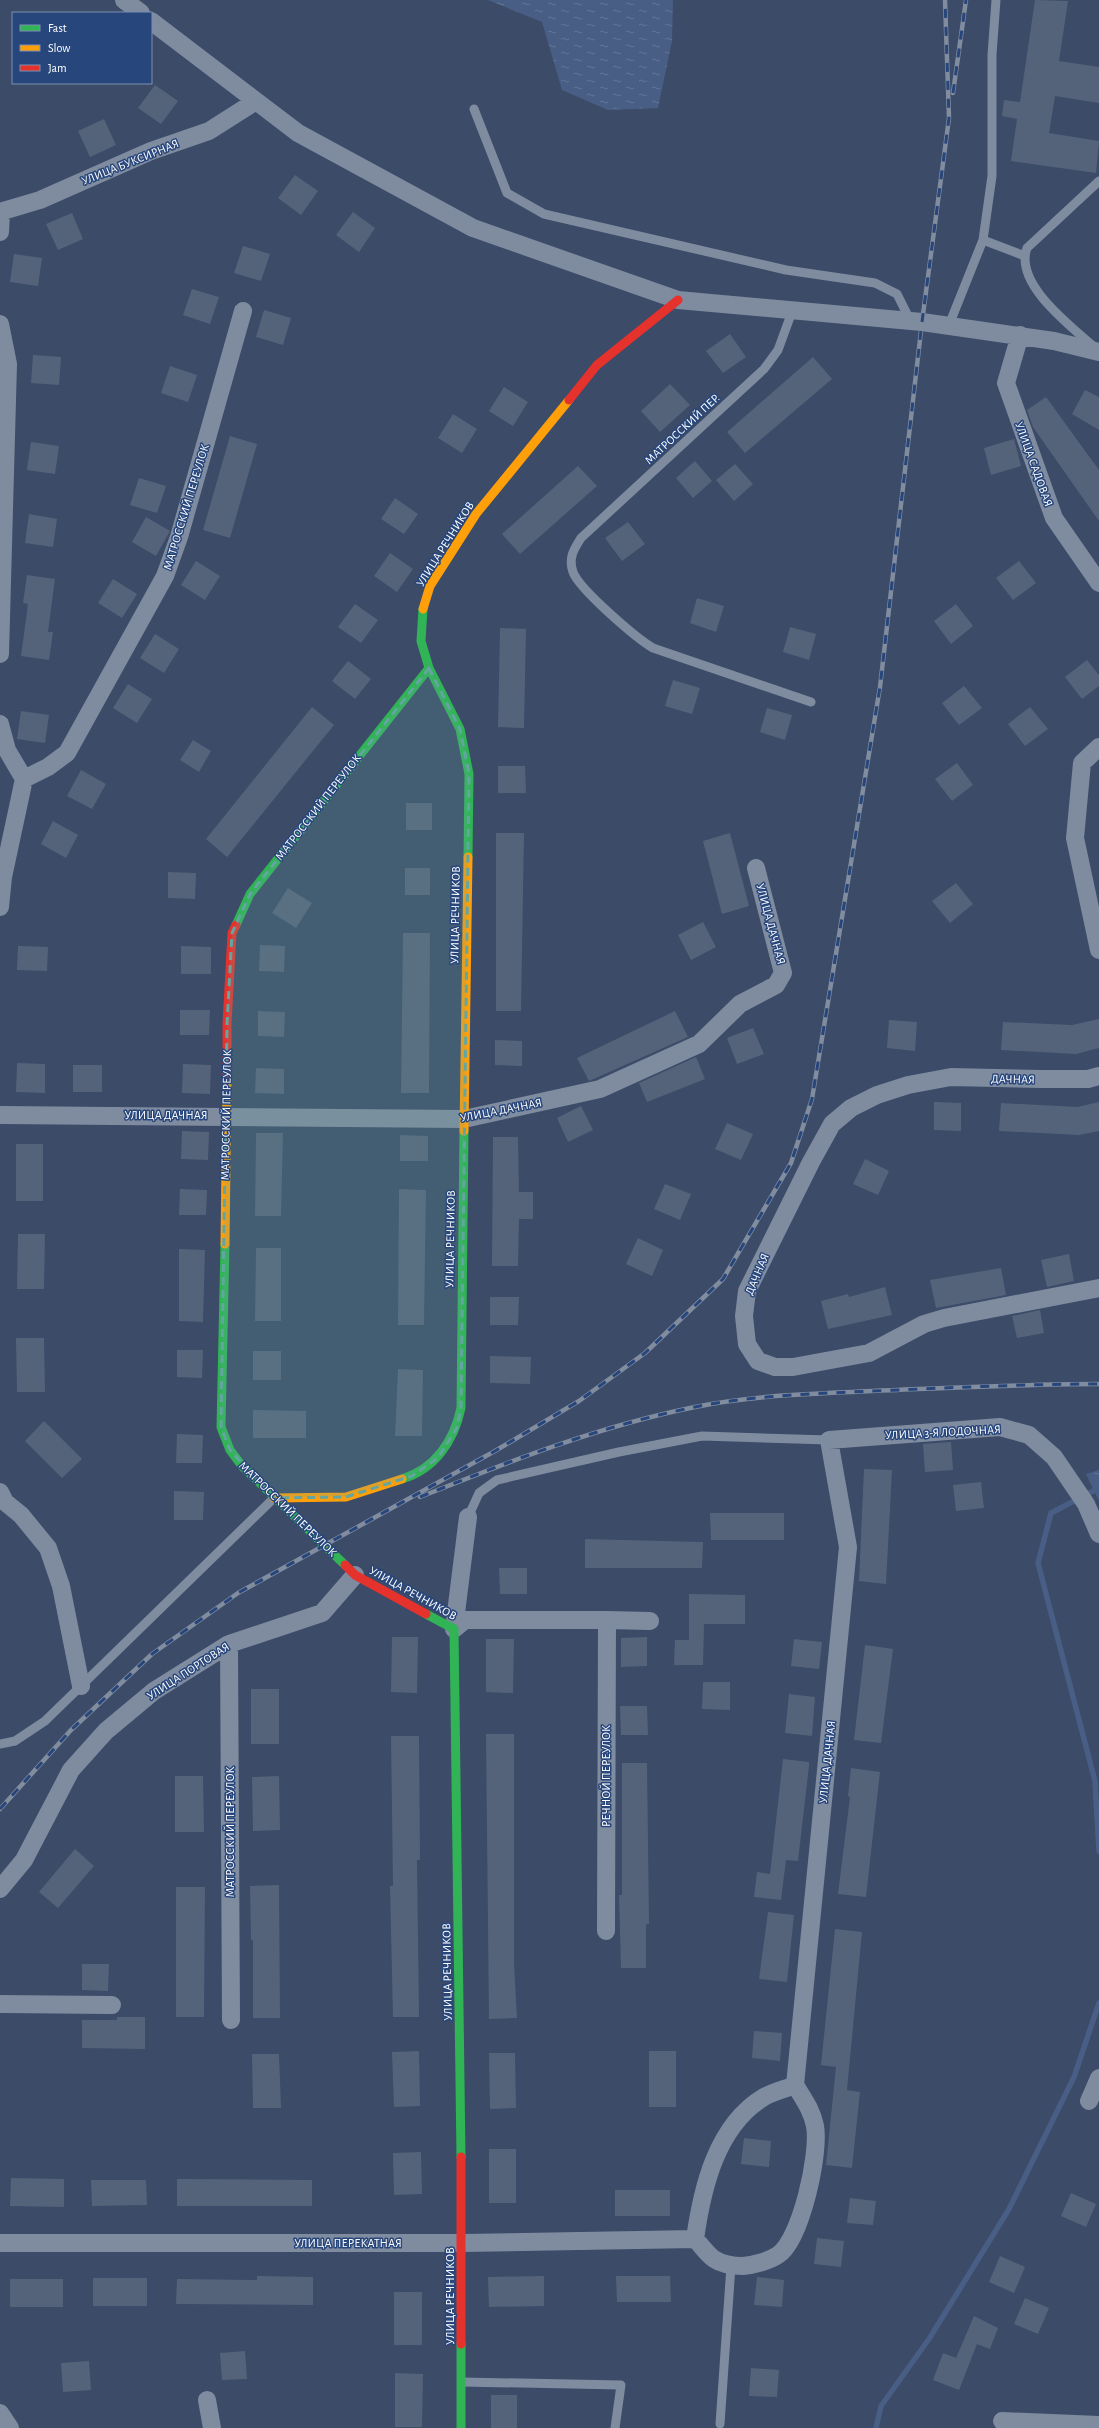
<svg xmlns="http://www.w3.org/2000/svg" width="1099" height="2428" font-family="'Alegreya Sans',sans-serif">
<defs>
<pattern id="water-ripples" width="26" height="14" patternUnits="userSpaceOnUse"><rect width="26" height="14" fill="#495e85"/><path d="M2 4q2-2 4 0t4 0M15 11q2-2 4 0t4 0" fill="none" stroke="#647697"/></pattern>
</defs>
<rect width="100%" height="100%" fill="#3b4b68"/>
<path fill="url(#water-ripples)" d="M488 0H673L672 41 658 108 608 110 562 90 542 22Z
M1099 1470V1501L1086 1474Z"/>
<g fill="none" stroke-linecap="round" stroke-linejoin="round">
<path stroke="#495e85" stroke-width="5.5" d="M1099 1488 1051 1513 1038 1563 1095 1781 1099 1851
M876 2428 881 2406 929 2339 1009 2209 1074 2077 1099 2003"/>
</g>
<path fill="#55637a" d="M1035 0 1068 1 1059 61 1099 67V103L1055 96 1049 133 1099 141 1096 173 1011 161 1017 119 1002 116 1004 100 1020 102Z
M155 85 178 101 161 124 138 108Z
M104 119 116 145 90 157 78 131Z
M295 175 318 191 301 215 278 198Z
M353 212 375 228 359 252 336 235Z
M72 213 83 239 58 250 46 224Z
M243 246 270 254 261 281 234 273Z
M14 254 42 258 38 286 10 282Z
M192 289 219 297 210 324 183 315Z
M264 310 291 318 283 345 256 337Z
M730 334 746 357 723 373 706 351Z
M33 355 61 357 59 385 31 383Z
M813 357 832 379 745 453 727 432Z
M170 366 197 375 188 402 161 393Z
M670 384 690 405 660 432 641 411Z
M504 387 528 402 513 426 489 411Z
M1085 390 1099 397V430L1072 414Z
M1046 397 1099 470V521L1033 427 1027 410Z
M453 414 477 429 462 453 438 438Z
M230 436 257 444 230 538 203 530Z
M1014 439 1021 466 991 475 984 448Z
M31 442 59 446 55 474 27 470Z
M695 461 712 481 693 498 676 478Z
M735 464 753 484 734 501 716 480Z
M578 466 597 486 520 554 502 534Z
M139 478 166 486 157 513 130 505Z
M395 498 418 514 404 534 381 519Z
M29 514 57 519 53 547 25 543Z
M146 517 170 531 156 556 132 542Z
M628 522 645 544 622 561 605 538Z
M390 553 413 569 397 592 374 576Z
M196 561 220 576 205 600 181 585Z
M1019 561 1036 583 1013 600 996 578Z
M27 575 55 579 48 632H53L49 660 21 656 28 604 23 603Z
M113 579 137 594 122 618 98 603Z
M697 598 724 606 716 632 690 623Z
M355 604 378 620 361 643 338 627Z
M956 604 973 626 951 644 934 621Z
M790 627 816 634 809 660 783 652Z
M500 628 526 629 524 728 498 727Z
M155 634 179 649 164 673 140 658Z
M1087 660 1099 675V686L1082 699 1065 677Z
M348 661 371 679 355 699 332 681Z
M673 680 700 688 692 714 665 706Z
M128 684 152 699 137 723 113 708Z
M964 686 982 708 959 725 942 703Z
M312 707 334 725 227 857 206 839Z
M1030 707 1048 729 1025 746 1008 724Z
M767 708 792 715 785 740 760 732Z
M21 711 49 715 45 743 17 739Z
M193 740 211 751 199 772 180 760Z
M957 763 973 785 952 801 935 779Z
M498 766H525L526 793H498Z
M81 770 106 784 92 809 67 796Z
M406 803H432V830H406Z
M53 821 78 835 66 858 41 844Z
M496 833H524L521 1011H496Z
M730 833 749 906 722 914 703 841Z
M405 868H430V895H405Z
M168 872 196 873 195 899 168 898Z
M956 883 973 904 950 923 932 901Z
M288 888 312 903 296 928 272 913Z
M703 922 716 947 691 960 678 935Z
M403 933H430L429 1093H401Z
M260 945 285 946 284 972 259 971Z
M18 946 48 947 47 971 17 970Z
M181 946 211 947V974H181Z
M180 1010H210L209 1035H180Z
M258 1011 285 1012 284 1037 258 1036Z
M675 1011 688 1037 589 1081 577 1058Z
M1099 1019V1048L1076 1054 1001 1050 1003 1022 1072 1025Z
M889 1020 917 1022 915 1051 887 1048Z
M753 1028 764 1054 737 1064 727 1038Z
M495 1040 522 1041V1066L495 1065Z
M696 1057 705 1079 647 1102 639 1083Z
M17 1063 45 1064V1093L16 1092Z
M183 1064 211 1065 210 1094 182 1093Z
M73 1065H102V1092H73Z
M256 1068 284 1069V1094L255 1093Z
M934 1102 961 1103V1131L934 1130Z
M1099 1102V1131L1079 1135 999 1131 1001 1103 1077 1107Z
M581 1106 593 1130 568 1142 557 1118Z
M727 1123 753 1134 741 1160 715 1149Z
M182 1131 209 1132 208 1160 181 1159Z
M256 1133H283L281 1216H255Z
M400 1135 428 1136V1161H400Z
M493 1137H518L519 1192H533V1219H519L518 1266H492Z
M16 1144H43V1201H16Z
M865 1159 889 1171 878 1195 853 1184Z
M665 1184 691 1194 680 1220 654 1209Z
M180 1189 207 1190 206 1215H179Z
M399 1189 426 1190 424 1325H398Z
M18 1234H45L44 1289H17Z
M638 1238 663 1250 652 1276 626 1264Z
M256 1248H281V1321H255Z
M179 1249 205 1250 203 1322 179 1321Z
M1069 1254 1074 1281 1047 1287 1041 1260Z
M1001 1268 1006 1295 936 1308 930 1280Z
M885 1287 892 1315 828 1329 821 1301 848 1294 849 1297Z
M490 1297H519L518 1325H490Z
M1040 1310 1044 1333 1017 1338 1012 1316Z
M16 1338H44L45 1392H17Z
M177 1350H203L202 1378 177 1377Z
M253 1351H281V1380H253Z
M490 1356 531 1357 530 1384 490 1383Z
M398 1369 423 1370 422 1436H395Z
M253 1410 306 1411V1438H253Z
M44 1421 82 1459 62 1478 25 1441Z
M177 1434 203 1435 202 1463H176Z
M951 1442 953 1470 925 1472 923 1444Z
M864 1469 892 1470 886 1584 859 1581Z
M981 1482 984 1508 956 1511 953 1485Z
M174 1491 204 1492 203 1520H174Z
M710 1513H784V1540H711Z
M585 1539 703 1542 702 1568H585Z
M499 1568H527V1594H500Z
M689 1594 745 1595V1624H704L703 1665H674L675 1640H689Z
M392 1637H418L417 1693 391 1692Z
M647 1637V1666L621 1667V1638Z
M486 1639H514L513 1693 486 1692Z
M794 1639 822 1642 819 1669 791 1666Z
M865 1645 893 1649 881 1743 854 1740Z
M703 1682H730V1710L702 1709Z
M251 1689H279V1744H251Z
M789 1694 815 1697 812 1736 785 1733Z
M620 1706H647L648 1735H621Z
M486 1734H514V1963L517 2018 489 2019Z
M391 1736H419L420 1860H417L419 2017H393L390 1886H393Z
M783 1759 809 1762V1766L798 1861 786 1860 781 1900 754 1897 757 1872 770 1874Z
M622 1763H647L649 1924H646V1968H621L619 1895H622Z
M851 1768 880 1772 866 1897 838 1894 850 1797 848 1796Z
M175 1776H203L204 1832H175Z
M279 1776 280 1830 253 1831 252 1777Z
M75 1849 94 1866 58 1908 39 1892Z
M279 1885 280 2018H253V1940H251L250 1886Z
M176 1887H205L204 2017H176Z
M768 1912 794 1915 787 1982 759 1979Z
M835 1929 862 1932 847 2090 860 2092 852 2168 826 2165 836 2067 821 2065Z
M82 1964H109L108 1991 82 1990Z
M117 2017H145V2049L82 2048V2020H117Z
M754 2031 782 2033 780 2061 752 2058Z
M419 2051 420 2106 394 2107 392 2052Z
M649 2051H676V2107H649Z
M489 2053H515L516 2108 490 2109Z
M252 2054H279L281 2108H253Z
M744 2138 771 2141 769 2167 741 2164Z
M489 2149H516V2203H489Z
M421 2152 422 2194 394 2195 393 2153Z
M11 2178 64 2179V2207L10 2206Z
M177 2179 312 2180V2206H177Z
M91 2180H146L147 2205 92 2206Z
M615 2190H670V2216H615Z
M1071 2193 1096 2204 1086 2227 1061 2216Z
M850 2198 876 2201 873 2225 847 2223Z
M817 2238 844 2241 841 2267 814 2264Z
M1000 2256 1025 2267 1014 2293 989 2282Z
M257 2276 313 2277V2305L176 2304 177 2279 257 2280Z
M544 2276V2306L489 2307 488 2277Z
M616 2276H670L671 2302H617Z
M757 2277 784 2280 782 2307 754 2305Z
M93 2278H147V2306H93Z
M10 2279H63V2307H10Z
M394 2292H422V2345H394Z
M1025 2298 1049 2308 1038 2334 1014 2324Z
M974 2316 998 2328 990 2349 977 2344 959 2390 933 2380 943 2353 956 2358Z
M245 2351 247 2379 222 2380 220 2353Z
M89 2361 91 2390 63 2392 61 2363Z
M751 2368 779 2370 777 2397 749 2396Z
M395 2373 423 2374 422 2427H395Z
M491 2395H517V2428H491Z"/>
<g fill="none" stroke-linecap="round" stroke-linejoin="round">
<path stroke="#7f8b9f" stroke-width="9" d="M474 109 507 193 544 214 786 270 875 283 897 294 910 320
M983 240 1025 256
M793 309 778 350 764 369 581 538C574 549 568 558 573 572 579 589 636 638 653 648L811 702
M949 325 983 240 992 176V55L996 0
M1094 347C1070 325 1014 284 1027 248L1099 181
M468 1517 479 1493 497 1480 619 1452 702 1436 829 1440
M0 1744 15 1741 45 1721 274 1498
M462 2382 621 2385 615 2428
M720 2424 731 2266"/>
<path stroke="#7f8b9f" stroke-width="18" d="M124 0 141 13
M151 21 298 133 473 228 678 300 922 322 1054 341 1099 352
M0 212 40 200 151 151 209 131 256 101
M0 232 1 212
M0 324 8 364 0 654
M1020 335 1006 383 1054 518 1099 583
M0 724 7 750 24 779 3 877 0 907
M1099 747 1082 763 1075 838 1099 950
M24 779 48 767 67 753 165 576 179 537 243 311
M1099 1076 1088 1079H1042L951 1077 908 1085 877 1095 851 1108 832 1124 811 1162 747 1291 744 1316 747 1344 758 1361 775 1367H793L869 1353 924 1324 944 1318 1099 1288
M0 1115 464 1119 600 1089 699 1044 740 1004 776 985 783 973 756 868
M0 1492 5 1502 21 1515 48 1548 61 1586 81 1686
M607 1620 650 1621
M454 1629 465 1620H607L606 1931
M454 1629 468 1517
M229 1644 231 2020
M0 1889 24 1860 71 1770 106 1731 154 1691 229 1644 322 1613 355 1575
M0 2004 112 2005
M795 2085 848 1547 829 1440 1000 1427 1029 1435 1054 1457 1086 1504 1099 1534
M795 2085C803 2098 812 2110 815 2126 820 2153 801 2240 778 2255 769 2261 754 2265 743 2266 733 2266 723 2265 714 2259 707 2254 701 2245 695 2239 702 2189 716 2126 764 2097 773 2092 785 2089 795 2085Z
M1089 2101 1099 2078
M0 2243H462L695 2239
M207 2400 212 2428
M0 2413 10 2428
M1002 2421 1099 2425"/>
<path stroke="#30b455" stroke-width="9" d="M423 609 421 641 429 668 460 729 469 774 468 857
M236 925 250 894 429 668
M225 1244 221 1427 230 1450 242 1466 345 1565
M402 1479C435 1469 454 1441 461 1408L464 1131
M426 1614 454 1629 461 2157
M461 2428V2344"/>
<path stroke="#ff9f0a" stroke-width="9" d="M423 609 430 586 476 514 569 400
M464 1131 468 857
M225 1244 227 1079
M274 1498 346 1497 402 1479"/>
<path stroke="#e5322d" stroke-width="9" d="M569 400 597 365 678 300
M227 1079V1024L232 933 236 925
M345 1565 355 1575 426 1614
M461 2157V2344"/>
<g stroke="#818c9f" stroke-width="4.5">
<path id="rail" d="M953 93 966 0
M420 1497C510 1461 600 1426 695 1407 753 1395 814 1394 872 1391 948 1388 1023 1384 1099 1384
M0 1809 71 1730 152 1654 238 1593 495 1451 579 1401 645 1353 723 1279 791 1163 812 1099 880 687 922 322 949 118 945 0"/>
</g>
<use href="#rail" stroke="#27467c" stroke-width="3" stroke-dasharray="9" stroke-linecap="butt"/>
</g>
<path fill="#63a6a1" fill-opacity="0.2" stroke="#63a6a1" stroke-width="3" stroke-dasharray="8 5" stroke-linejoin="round" d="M429 668 460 729 469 774 461 1408 457 1428 438 1458 412 1476 346 1497 274 1498 230 1450 221 1427 227 1024 232 933 250 894Z"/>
<g text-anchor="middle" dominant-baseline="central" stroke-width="3" stroke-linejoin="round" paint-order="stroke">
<g font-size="12" fill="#fff" stroke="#27467c">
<text transform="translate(130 162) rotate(-22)">УЛИЦА БУКСИРНАЯ</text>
<text transform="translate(682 429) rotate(-43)">МАТРОССКИЙ ПЕР.</text>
<text transform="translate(1034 464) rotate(70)">УЛИЦА САДОВАЯ</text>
<text transform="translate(186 507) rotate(-73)">МАТРОССКИЙ ПЕРЕУЛОК</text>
<text transform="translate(445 544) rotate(-58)">УЛИЦА РЕЧНИКОВ</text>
<text transform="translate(318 807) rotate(-52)">МАТРОССКИЙ ПЕРЕУЛОК</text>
<text transform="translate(455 915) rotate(-89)">УЛИЦА РЕЧНИКОВ</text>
<text transform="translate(771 924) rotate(75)">УЛИЦА ДАЧНАЯ</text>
<text transform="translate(1013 1079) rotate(1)">ДАЧНАЯ</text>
<text transform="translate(501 1110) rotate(-11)">УЛИЦА ДАЧНАЯ</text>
<text x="166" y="1115">УЛИЦА ДАЧНАЯ</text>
<text transform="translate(226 1115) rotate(-89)">МАТРОССКИЙ ПЕРЕУЛОК</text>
<text transform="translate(450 1239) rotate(-89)">УЛИЦА РЕЧНИКОВ</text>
<text transform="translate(757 1274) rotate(-67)">ДАЧНАЯ</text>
<text transform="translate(943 1432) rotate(-3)">УЛИЦА 3-Я ЛОДОЧНАЯ</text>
<text transform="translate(288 1509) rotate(44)">МАТРОССКИЙ ПЕРЕУЛОК</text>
<text transform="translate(413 1593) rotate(29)">УЛИЦА РЕЧНИКОВ</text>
<text transform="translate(188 1671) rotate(-33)">УЛИЦА ПОРТОВАЯ</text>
<text transform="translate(827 1762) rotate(-84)">УЛИЦА ДАЧНАЯ</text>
<text transform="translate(606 1776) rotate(-90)">РЕЧНОЙ ПЕРЕУЛОК</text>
<text transform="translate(230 1832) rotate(-90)">МАТРОССКИЙ ПЕРЕУЛОК</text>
<text transform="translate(447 1972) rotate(-91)">УЛИЦА РЕЧНИКОВ</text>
<text x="348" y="2243">УЛИЦА ПЕРЕКАТНАЯ</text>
<text transform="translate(450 2296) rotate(-90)">УЛИЦА РЕЧНИКОВ</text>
</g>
</g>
<rect x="12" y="12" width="140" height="72" fill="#27467c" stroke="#7d90b0"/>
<rect x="20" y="25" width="20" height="6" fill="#30b455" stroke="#7d90b0"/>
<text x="48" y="32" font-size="12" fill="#ffffff">Fast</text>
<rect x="20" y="45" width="20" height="6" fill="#ff9f0a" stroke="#7d90b0"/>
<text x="48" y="52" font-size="12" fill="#ffffff">Slow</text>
<rect x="20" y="65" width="20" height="6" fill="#e5322d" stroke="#7d90b0"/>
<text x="48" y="72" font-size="12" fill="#ffffff">Jam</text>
</svg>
